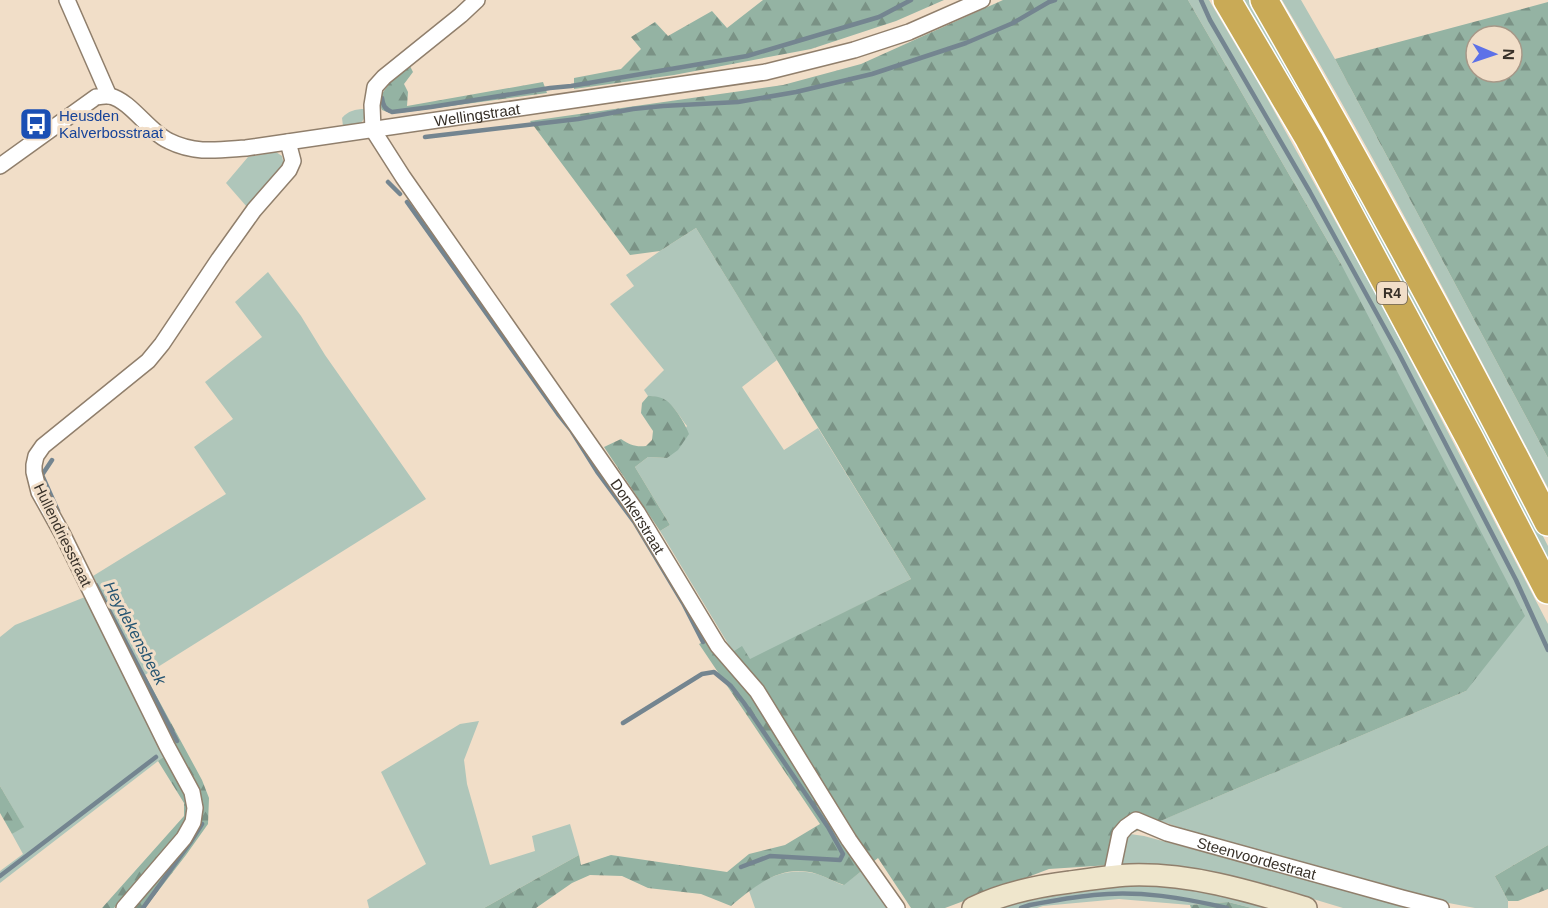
<svg xmlns="http://www.w3.org/2000/svg" width="1548" height="908" font-family="Arial,sans-serif">
<defs>
<pattern id="forest-firs" width="22" height="20" patternUnits="userSpaceOnUse" patternTransform="scale(1.5)"><rect width="22" height="20" fill="#94b3a3"/><path d="M5 1l3.5 6h-7zM16 11l3.5 6h-7z" fill="#7a9285"/></pattern>
</defs>
<rect width="100%" height="100%" fill="#f1dec8"/>
<path fill="#afc6ba" d="M1188 0H1209L1263 91 1378 298 1548 624V845L1495 876 1508 901V908H1475L1438 901 1237 846 1160 821 1466 691 1341 264Z
M1239 0H1250L1289 65 1507 466 1548 546V567Z
M1282 0H1301L1335 59 1548 458V488C1462 324 1377 159 1282 0Z
M365 109C366 126 357 124 343 126L342 118C348 111 355 109 365 109Z
M276 152 282 156 284 165 254 204 247 207 226 183 248 157Z
M696 228 777 360 742 387 784 450 818 428 911 579 750 660 733 652 660 531 670 525 635 467 648 457 667 458 687 426C674 409 671 398 648 396L644 390 664 370 610 304 634 286 626 275 660 251Z
M268 272 301 316 325 355 426 499 145 675 93 576 226 494 194 447 233 419 205 382 262 337 235 302Z
M85 597 166 755 0 883V871L23 854 12 834 23 826 0 786V637L15 625Z
M479 721 464 760 467 784 490 865 535 851 532 836 570 824 579 855 484 908H369L367 900 426 864 381 772 460 724Z
M1130 834 1144 836 1411 908H1343L1263 884 1195 872 1110 865Z
M863 870 888 908H755L749 891C768 875 793 867 817 874 826 877 835 882 843 885Z
M1112 884 1175 886 1278 908H1252L1228 902 1190 905 1119 899 1043 906 1037 908H993L1022 899Z"/>
<path fill="url(#forest-firs)" fill-rule="evenodd" d="M763 0H944L896 21 811 49 674 75 574 89V78L621 69 641 49 631 37 655 22 668 36 712 11 727 28Z
M1003 0H1188L1341 264 1525 616 1466 691 1130 834 1110 865 1049 869 945 908H911L878 858 844 885C835 882 826 877 817 874 782 863 756 885 731 906L701 894 648 888 622 876 590 875 572 883 536 908H484L579 855 581 865 611 855 727 872 749 854 785 845 820 824 699 644 707 640 720 660 742 646 750 659 911 579 696 228 660 251 630 255 530 121 783 85 861 64Z
M1548 2V458L1335 59ZM1476 36H1512V72H1476Z
M410 66 413 72 404 84 408 92 407 106 543 82 547 93 399 113H390L382 110C374 91 398 77 410 66Z
M648 396C655 396 662 397 667 401 675 407 686 425 689 434L678 450 667 458 648 457 635 467 670 525 660 531 604 447 621 439C630 445 635 447 646 446L652 440 653 431 641 413 642 403Z
M145 675 202 780 209 798 208 824 186 855 145 908H128L199 819 138 678Z
M166 755C179 779 196 801 184 828L114 908H102L184 816V803L158 761Z
M0 786 24 827 12 834 0 813Z
M1548 845V889L1518 901H1508L1495 876Z
M1228 902 1252 908H1191L1190 905Z"/>
<g fill="none" stroke-linecap="round" stroke-linejoin="round">
<path stroke="#748590" stroke-width="4.5" d="M1201 0 1210 20 1310 192 1399 354 1516 580 1548 650
M382 98C383 106 385 109 392 112L431 107 550 88 571 86 747 56 879 17 911 0
M425 137 578 119 633 109 663 106 738 102 796 92 872 74 966 43 1013 23 1049 2 1055 0
M388 182 400 194
M407 202 558 414 571 430 598 473 635 523 683 603 703 642
M52 460 42 475 58 511
M96 585 177 741
M623 723 702 674 714 672 731 686 744 703 828 827 843 854 840 860 770 856 741 867
M0 876 156 757
M143 908 190 843 202 824
M1021 908 1030 905C1051 901 1073 897 1094 895 1139 890 1184 898 1227 908"/>
<g stroke="#907f6c" stroke-width="18">
<g id="street">
<path d="M67 0 109 96"/>
<path id="s1" d="M477 0 461 15 384 77 375 87 372 105 373 130 403 177 637 512 718 646 757 691 849 840 897 908"/>
<path id="s2" d="M0 166 96 97C100 97 106 95 110 96 131 101 149 132 169 141 195 154 218 150 246 148L766 72 854 50 909 32 982 0"/>
<path id="s3" d="M1111 877 1120 834 1126 827 1136 820 1167 833 1402 898 1441 908"/>
<path d="M124 908 184 838 193 822 195 808 192 792 167 746 63 535 39 492 34 472V465L36 456 43 446 148 361 162 344 219 259 254 210 289 170 293 161 288 142"/>
</g>
</g>
<g stroke="#907f6c" stroke-width="24">
<path id="secondary" d="M973 908C1003 893 1037 886 1070 882 1090 879 1110 876 1130 875 1190 873 1249 891 1306 908"/>
</g>
<g stroke="#fff" stroke-width="30">
<path id="highway" d="M1227 0 1309 139 1470 439 1548 590
M1264 0C1363 172 1458 346 1548 522"/>
</g>
<use href="#street" stroke="#fff" stroke-width="15"/>
<use href="#secondary" stroke="#efe6cc" stroke-width="21"/>
<use href="#highway" stroke="#c9aa56" stroke-width="27"/>
</g>
<defs>
<g id="bus-square" transform="scale(1.725)"><rect x="-9" y="-9" width="18" height="18" rx="4" fill="#1a4fb4" stroke="#f1dec8"/><path d="M-5-6H5V4H4V6H2V4H-2V6H-4V4H-5ZM-3.5-4V0h7V-4ZM-3.5 1.2v1.5H-2V1.2ZM2 1.2v1.5H3.5V1.2Z" fill="#fff"/></g>
</defs>
<g fill-rule="evenodd">
<use href="#bus-square" x="36" y="124"/>
</g>
<g text-anchor="middle" dominant-baseline="central" stroke-width="6" stroke-linejoin="round" paint-order="stroke">
<rect fill="#f1dec8" stroke="#6f6458" stroke-width="1.5" x="1377" y="282" width="30" height="22" rx="4.5"/>
<g font-size="14" font-weight="bold" fill="#373028">
<text x="1392" y="293">R4</text>
</g>
<g font-size="15" fill="#373028" stroke="#f1dec8">
<text stroke="none"><textPath href="#s2" startOffset="519">Wellingstraat</textPath></text>
<text stroke="none"><textPath href="#s1" startOffset="646">Donkerstraat</textPath></text>
<text transform="translate(63 535) rotate(64)">Hullendriesstraat</text>
<text stroke="none"><textPath href="#s3" startOffset="192">Steenvoordestraat</textPath></text>
</g>
<g font-size="15" fill="#164399" stroke="#f1dec8" text-anchor="start">
<text x="59" y="115">Heusden<tspan x="59" dy="17">Kalverbosstraat</tspan></text>
</g>
<g font-size="16" font-style="italic" fill="#265572" stroke="#f1dec8">
<text transform="translate(135 633) rotate(62)">Heydekensbeek</text>
</g>
</g>
<g transform="translate(1494 54) rotate(92)"><circle r="28" fill="#f1dec8" stroke="#a79888" stroke-width="1.5"/>
<path d="M0-4.5L10 22L0 15L-10 22Z" fill="#5d71e8"/>
<text y="-9" font-size="16" font-weight="bold" text-anchor="middle" fill="#373028">N</text>
</g>
</svg>
